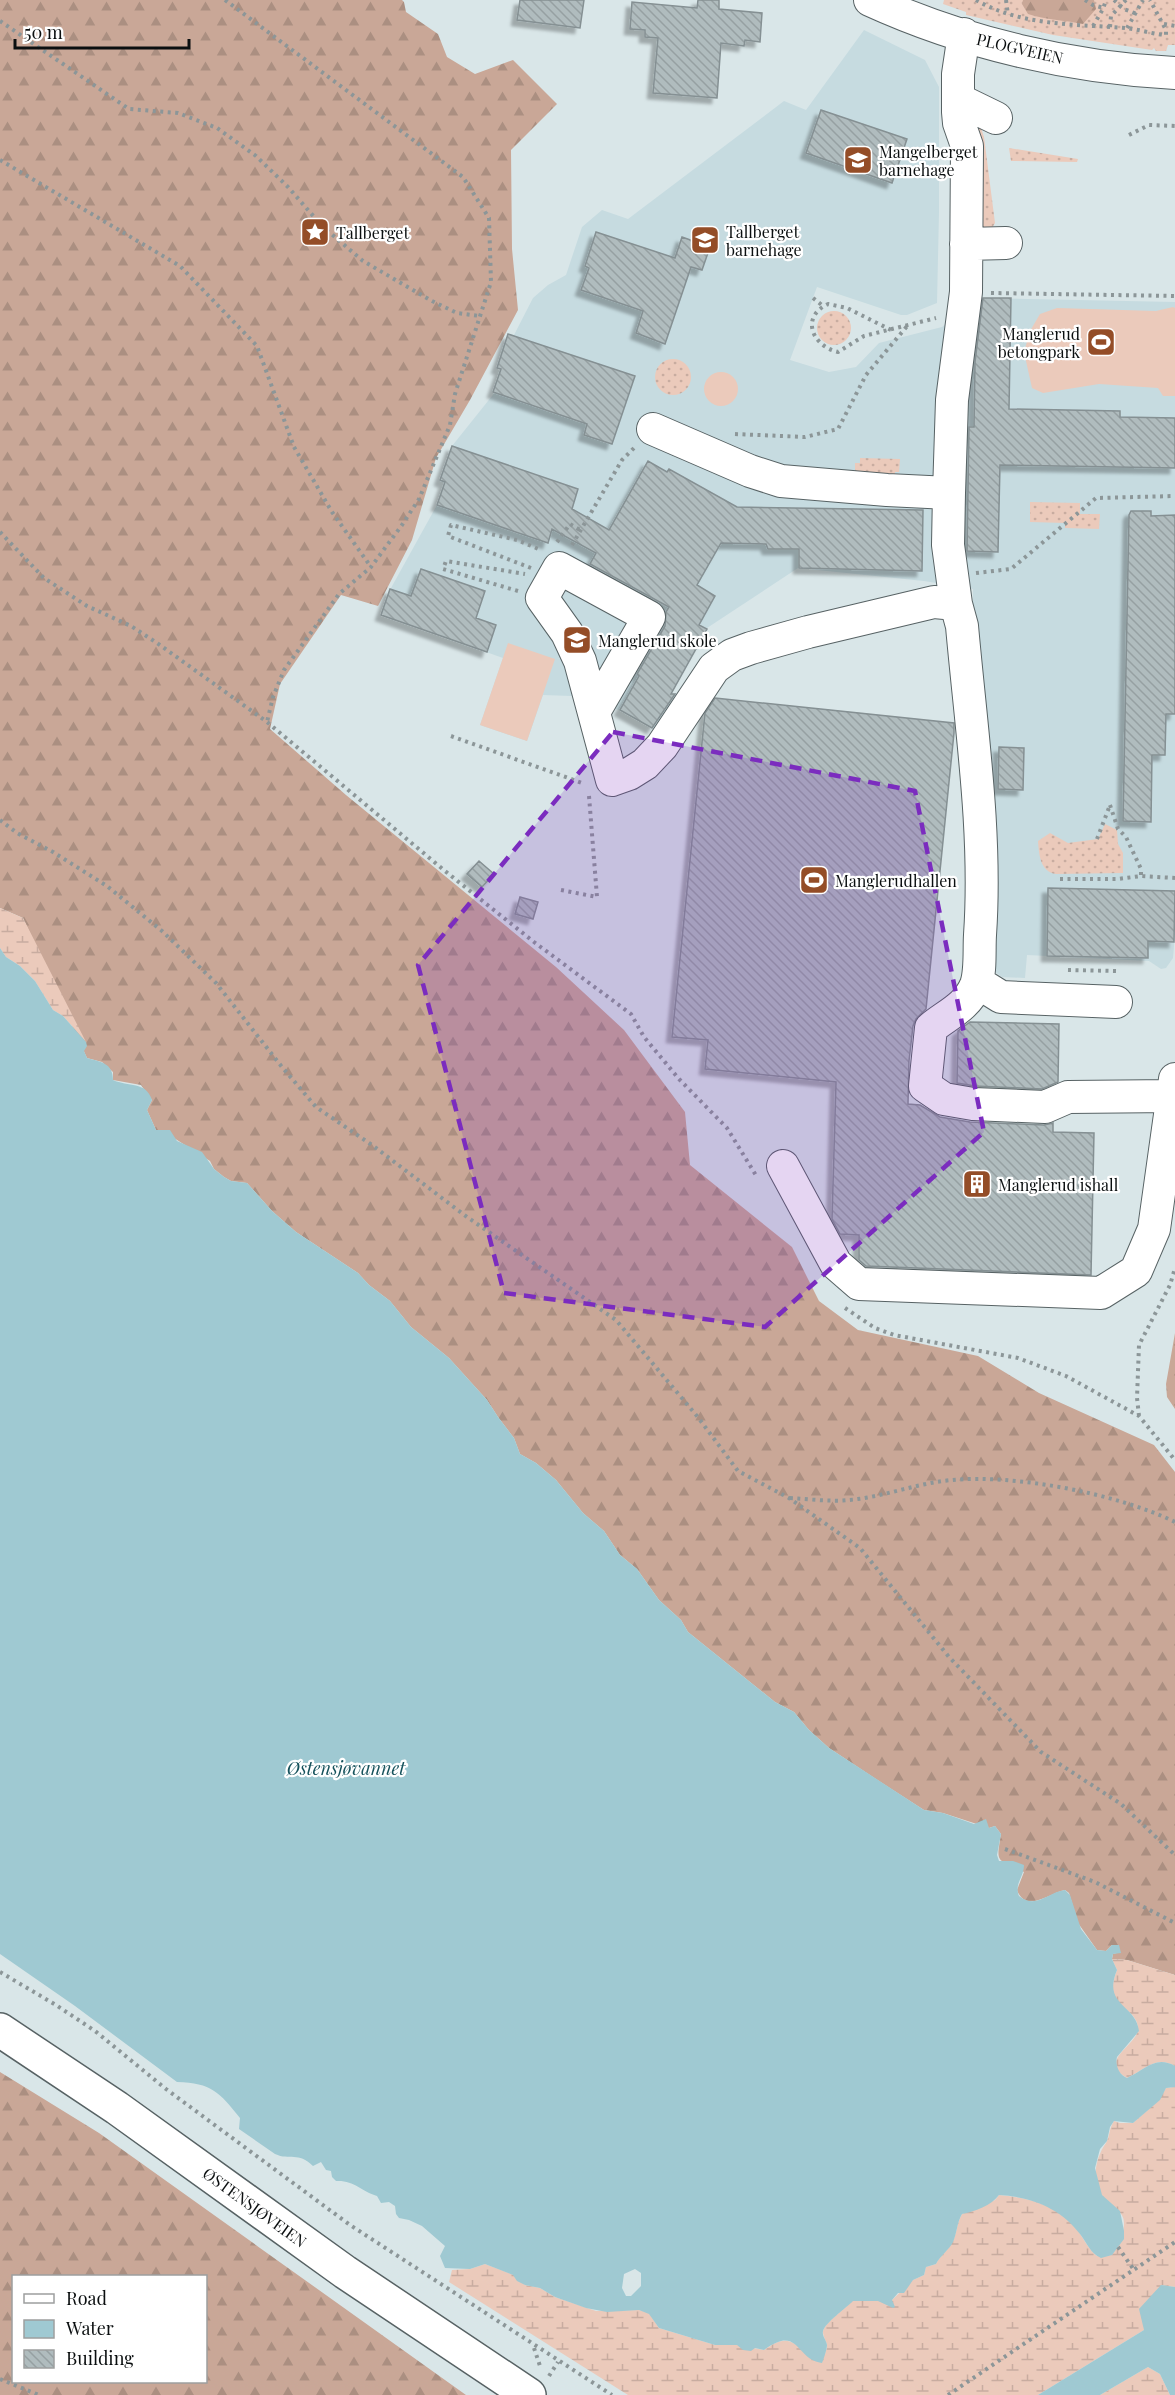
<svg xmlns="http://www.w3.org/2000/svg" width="1175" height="2395" font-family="'Playfair Display',serif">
<defs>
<pattern id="grass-dots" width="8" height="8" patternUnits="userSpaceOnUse" patternTransform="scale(1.5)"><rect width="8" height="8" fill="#ebcabb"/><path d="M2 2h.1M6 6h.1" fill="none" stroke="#c8aca0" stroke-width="1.8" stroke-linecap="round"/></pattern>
<pattern id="forest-firs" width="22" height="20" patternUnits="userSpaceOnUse" patternTransform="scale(1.5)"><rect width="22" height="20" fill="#c9a797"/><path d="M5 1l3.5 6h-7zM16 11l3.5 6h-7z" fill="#ab8f81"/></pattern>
<pattern id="wetland-marsh" width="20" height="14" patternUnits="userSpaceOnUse" patternTransform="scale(1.5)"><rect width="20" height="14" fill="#ebcabb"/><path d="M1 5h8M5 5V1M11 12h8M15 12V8" fill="none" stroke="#c8aca0"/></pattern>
<pattern id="building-back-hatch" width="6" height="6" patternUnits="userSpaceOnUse" patternTransform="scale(1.5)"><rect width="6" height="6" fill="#b0bcbe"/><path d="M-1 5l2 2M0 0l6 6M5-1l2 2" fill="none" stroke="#96a0a2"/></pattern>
<filter id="shadow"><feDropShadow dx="-5.5" dy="5.5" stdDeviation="1.5" flood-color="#0004"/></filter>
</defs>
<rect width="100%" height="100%" fill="#d9e6e8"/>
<path fill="#c6dbe0" d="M864 30 925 60 939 87V212L937 303 907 315H901L817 287 790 360 829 372 856 367 879 343 942 327 978 298 1175 302V934L1173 958 1166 968 1161 969 1149 961 1027 955 1025 978 1002 977 994 971 973 626V589L924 581 798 568 707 628 672 692 679 697 660 732 619 710 572 696 543 695 527 741 480 725 503 658 382 615 391 588 437 505 445 483 440 481 452 446 496 391 504 369 499 368 511 334 514 335 533 298 548 285 566 275 582 227 602 210 628 219 784 101 806 110Z"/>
<path fill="url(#grass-dots)" d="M944 0H1175V45H1168L1166 51H1156L1154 48 1152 50 1053 35 966 15V12L943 4Z
M967 119 981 128 984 137 995 223 992 228 981 229Z
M1009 148 1078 159 1077 162 1011 161Z
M817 328a17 17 0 1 1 34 0a17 17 0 1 1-34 0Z
M655 377a18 18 0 1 1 36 0a18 18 0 1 1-36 0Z
M860 458 900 459 899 472H895V477L855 476V463H860Z
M1030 502 1080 503V514H1100L1099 529 1065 528V523L1030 522Z
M1105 824 1117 830 1118 844 1123 853V873L1056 874C1040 872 1039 854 1038 841L1050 833 1068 843 1098 839Z"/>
<path fill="url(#forest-firs)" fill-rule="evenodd" d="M0 0H402L404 2 406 12 438 34 447 57 475 74 513 60 557 104 511 150 512 249 518 310 470 400 436 458 412 540 378 606 341 595 280 684 270 729 346 795 556 967 624 1030 685 1112 690 1165 792 1247 819 1301 858 1330 978 1356 1039 1393 1154 1445 1175 1472V1975L1127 1960 1112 1959 1113 1954 1120 1952 1112 1945 1106 1951 1097 1950 1078 1923 1069 1893 1065 1890C1049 1893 1026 1914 1017 1890L1024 1872C996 1858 996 1865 1001 1834L995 1826 989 1828 943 1813 924 1810 879 1781 829 1748 809 1730 794 1712 775 1702 688 1632 681 1620 659 1600 637 1569 620 1555 604 1531 583 1513 556 1480 536 1463 520 1454 514 1438 498 1417 487 1400 449 1358 411 1327 390 1301 369 1285 358 1273 296 1232 272 1211 247 1183 231 1181 224 1177 214 1169 210 1161 163 1131 156 1130 147 1110 152 1100 141 1085 113 1080V1072L102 1062 87 1058 23 918 0 908Z
M1023 0H1094L1096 9 1083 24C1064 20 1046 20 1028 14L1022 4Z
M1175 1333V1409L1167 1397 1166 1384Z
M0 2072 99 2133 466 2395H0ZM14 2276H206V2382H14Z"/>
<path fill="url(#wetland-marsh)" d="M0 908 23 918 86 1042 63 1016 53 1010 35 981 20 966 6 957 0 948Z
M1112 1959 1127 1960 1175 1975V2066C1155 2055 1145 2070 1127 2078 1096 2060 1139 2045 1138 2028 1137 2005 1101 2009 1117 1970Z
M1175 2087V2287L1161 2285 1144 2330 1038 2395H628L449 2282 452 2270 470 2269 485 2264 514 2275 525 2285 540 2288 555 2297 596 2311 639 2310 649 2313 659 2328 715 2345H737L764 2350C784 2336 792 2338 808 2356L825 2355C825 2352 827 2349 827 2346 827 2342 823 2337 823 2332 823 2324 846 2308 852 2301L892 2300 913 2280 924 2275 926 2267 936 2264C940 2255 949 2250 953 2241 957 2233 957 2222 962 2214L995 2200 999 2195C1026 2197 1057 2205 1074 2226 1083 2236 1087 2248 1097 2256L1112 2255C1117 2245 1123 2237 1124 2225 1125 2211 1113 2208 1105 2200 1090 2184 1095 2158 1106 2143 1110 2136 1109 2128 1114 2121L1120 2123H1133L1159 2100 1166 2088Z
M1148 2367 1160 2374 1170 2395H1100Z"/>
<path fill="#ebcabb" d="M1173 307 1175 308V396H1163L1158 388 1099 384 1043 393 1032 388 1024 352 1030 331 1040 314 1057 308 1156 311Z
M704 389a17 17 0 1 1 34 0a17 17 0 1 1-34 0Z
M508 643 555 659 527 741 480 725Z"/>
<path fill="#9fc9d2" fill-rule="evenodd" d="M0 948 6 957 20 966 35 981 53 1010 63 1016 86 1042 87 1046 84 1051 87 1058C101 1062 113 1063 113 1080 128 1087 146 1081 152 1100L147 1110 156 1130H170L177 1141 202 1152 214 1169 224 1177 231 1181 247 1183 272 1211 296 1232 358 1273 369 1285 390 1301 411 1327 449 1358 487 1400 498 1417 514 1438 520 1454 536 1463 556 1480 583 1513 604 1531 620 1555 637 1569 659 1600 681 1620 688 1632 775 1702 794 1712 809 1730 829 1748 924 1810 943 1813 974 1824 986 1819 989 1828 995 1826 1001 1834 997 1855 999 1861H1013L1024 1865C1024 1877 1014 1884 1019 1896 1036 1910 1048 1892 1065 1890L1070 1895 1081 1929 1097 1950 1106 1951 1112 1945H1119L1121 1953 1113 1954 1112 1959 1117 1970C1102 2006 1136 2004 1139 2031L1117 2057C1115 2065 1119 2075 1127 2078 1145 2070 1155 2055 1175 2066V2087L1166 2088 1160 2100 1133 2123 1114 2121 1110 2127 1107 2141 1100 2149 1095 2168 1102 2195 1120 2211 1124 2231V2239L1112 2255 1101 2258C1089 2252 1088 2244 1080 2234 1060 2208 1032 2197 999 2195 992 2205 974 2212 962 2214 957 2222 957 2233 953 2242 949 2250 940 2256 936 2264L926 2267 924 2275 913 2280 904 2293H898L892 2300 895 2307 893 2308 878 2301H853C846 2308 825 2323 823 2331 822 2337 826 2339 827 2345 827 2349 824 2358 822 2363 795 2360 800 2324 764 2350L755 2348 751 2351 743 2350 737 2345H715L659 2328 649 2314 639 2310 607 2312 586 2308 555 2297 540 2288 525 2285 517 2281 513 2275 485 2264 470 2269 445 2268 440 2256 445 2246 422 2226 409 2220 399 2218 396 2214 395 2206 389 2202 381 2203 377 2196C361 2191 354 2180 336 2181L332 2177 331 2171 326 2170 321 2162 313 2166C298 2151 290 2161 275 2154L239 2129 240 2118C219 2092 212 2083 177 2082L75 2006 0 1954ZM635 2269 641 2273V2286L631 2296H626L622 2288 624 2274Z
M1161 2285 1175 2287V2395H1170L1160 2374 1148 2367 1100 2395H1038L1144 2330 1139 2309Z"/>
<path fill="url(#building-back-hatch)" stroke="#859093" stroke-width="1.5" filter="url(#shadow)" d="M520 0H584L580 28 517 20Z
M698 0H719V9L762 13 760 42 745 40 744 46 721 43 717 98 653 93 658 38 645 37V30L630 29 632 2 697 8Z
M821 110 907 139 892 183 806 153Z
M596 232 675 258 682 237 710 247 702 270 691 267 665 344 636 333 643 311 581 290 589 268 585 266Z
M983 298H1011L1009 409 1120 411V417L1175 418V468L1000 465 998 552 967 551 969 427H974L975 362Z
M508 334 635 376 612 444 584 435 587 424 493 392 501 369 497 368Z
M452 446 578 489 572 509 609 530 648 461 667 472 669 469 737 507 923 510 922 571 799 568V549H768L766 544 721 543 697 585 715 596 699 625 707 629 671 694H675L652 728 620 710 639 676 637 674 665 626 666 612 669 607 590 564 596 553 552 529 548 543 437 505 445 482 440 480Z
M1131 511H1151V516L1175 515V714H1166L1165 755H1152L1151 822 1123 821 1129 515Z
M421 569 485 591 476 618 496 625 487 652 381 615 390 589 411 596Z
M715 698 954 723V733L926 1009 916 1019 913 1026 909 1061 908 1104 920 1105 940 1117 970 1122 1044 1125 1053 1123V1132L1094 1133 1091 1275 866 1266 859 1260V1235L840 1234 832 1219 836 1082 705 1069 708 1040 672 1037 705 713Z
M999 747 1024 748 1023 790 998 789Z
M479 861 494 874 482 887 467 874Z
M1048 888 1175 891 1174 942 1148 941V958L1047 956Z
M520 897 538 902 533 919 515 914Z
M970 1022 1059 1024 1058 1082 1042 1089 975 1086 957 1083 958 1031Z"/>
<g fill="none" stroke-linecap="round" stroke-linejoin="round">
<g stroke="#576264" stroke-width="34">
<path id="minor" d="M870 0C964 43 1071 68 1175 73
M964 34 958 74V112L959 123 967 146 966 292 952 400 949 493 948 545 956 604 962 626C971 728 987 833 980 935 979 950 981 971 976 985 967 1007 948 1014 931 1028L925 1086 944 1099 973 1104 1045 1107 1068 1097 1173 1096
M959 100 996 118
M966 244 1006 243
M653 429 750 471 781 481 887 490 949 493
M594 712 649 617 559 568 542 598 567 633 580 661 612 780 629 774 645 764 662 746 714 668 732 655 751 648 808 632 934 602 956 604
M977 982 1001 997 1116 1002
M783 1166 836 1264 859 1284 1101 1293 1136 1271 1154 1229 1175 1079"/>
</g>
<g stroke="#576264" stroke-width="36">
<path id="major" d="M0 2030 117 2108 345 2272 529 2395"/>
</g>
<path stroke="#8c9698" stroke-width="4" stroke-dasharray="3 4.5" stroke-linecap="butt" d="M225 0 463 177 489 218 491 282 455 394 450 425 419 499 402 525 371 567 339 594 284 670 273 697 267 722
M976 0C1021 26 1074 24 1125 28 1138 29 1152 34 1166 35V30L1150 0
M1006 0 1008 15
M1085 0 1093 5 1104 8
M1114 0 1124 9 1137 14
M0 21 129 109 178 113 217 128 256 156 288 187 322 226 363 261 432 301 457 313 480 316
M1164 24 1175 26
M1093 26 1103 9 1106 0
M1110 27 1111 16 1126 0
M1127 28 1143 0
M1129 135 1149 125 1175 126
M0 160 180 266 257 346 294 447 332 512 371 567
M991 293 1175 296
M813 298 823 306
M891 330 847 308 828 304C800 317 812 346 838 352L864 336 936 318
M735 434 805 437 838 429 866 375 908 325
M0 532 44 578 87 606 131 626 157 643 267 722 445 871 534 942 631 1014 644 1037 679 1079 727 1128 757 1177
M557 542 570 524 580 530
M572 545 622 460 636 446
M531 568 448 536 451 525 517 540 541 550
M976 573 1011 569 1096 498 1175 496
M518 591 443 569 446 561 525 574
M451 736 585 784
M1110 805 1118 829 1126 837 1141 869V876
M0 820 17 833 53 852 107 886 162 931 216 983 282 1067 316 1107 372 1145 467 1217 616 1320 697 1416 738 1471 789 1498 860 1548 949 1657 1041 1752 1121 1804 1175 1855
M1097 839 1110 805
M1060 879H1118L1141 876 1175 878
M561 890 597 897 589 796
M1068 970 1116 971
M845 1308 875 1328 894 1335 1018 1358 1066 1376 1139 1416 1175 1460
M1139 1416 1137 1398 1139 1345 1170 1285 1175 1268
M790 1498C809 1499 830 1502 849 1500 884 1497 917 1483 952 1480 1016 1474 1118 1494 1175 1522
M1005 1849 1095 1882 1175 1923
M0 1972 56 2005 95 2031 166 2089 350 2225 612 2395
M1118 2247 1134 2270
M534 2348 541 2369
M549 2376 558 2362
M0 2379 39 2395
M948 2395 1175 2242"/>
<use href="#minor" stroke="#fff" stroke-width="32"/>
<use href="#major" stroke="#fff" stroke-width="33"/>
</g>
<path fill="#7b2cbf" fill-opacity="0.2" stroke="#7b2cbf" stroke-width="4.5" stroke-dasharray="12 8" stroke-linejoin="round" d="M613 732 915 791 984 1132 765 1327 504 1293 418 965Z"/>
<defs>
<g id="school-square" transform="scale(1.5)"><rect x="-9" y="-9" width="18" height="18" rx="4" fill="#944d27" stroke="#fff"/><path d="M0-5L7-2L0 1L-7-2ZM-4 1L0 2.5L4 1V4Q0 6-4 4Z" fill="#fff"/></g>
<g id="sight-square" transform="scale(1.5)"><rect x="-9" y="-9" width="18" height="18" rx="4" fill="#944d27" stroke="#fff"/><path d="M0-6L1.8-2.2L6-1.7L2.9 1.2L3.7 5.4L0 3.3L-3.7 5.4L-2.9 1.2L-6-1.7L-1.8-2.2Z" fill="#fff"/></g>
<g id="stadium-square" transform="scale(1.5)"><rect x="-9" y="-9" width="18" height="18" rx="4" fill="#944d27" stroke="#fff"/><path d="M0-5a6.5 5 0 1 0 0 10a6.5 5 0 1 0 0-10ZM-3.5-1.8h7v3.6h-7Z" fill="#fff"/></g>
<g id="building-square" transform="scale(1.5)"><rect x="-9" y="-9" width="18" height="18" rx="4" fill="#944d27" stroke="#fff"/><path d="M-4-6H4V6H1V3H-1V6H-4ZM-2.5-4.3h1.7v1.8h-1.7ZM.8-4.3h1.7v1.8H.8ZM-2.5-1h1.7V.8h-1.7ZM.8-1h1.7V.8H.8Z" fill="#fff"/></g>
</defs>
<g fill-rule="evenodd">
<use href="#school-square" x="858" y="160"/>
<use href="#sight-square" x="315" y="232"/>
<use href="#school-square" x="705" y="240"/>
<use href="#stadium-square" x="1101" y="342"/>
<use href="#school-square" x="577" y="640"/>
<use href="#stadium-square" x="814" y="880"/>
<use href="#building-square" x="977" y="1184"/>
</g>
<g text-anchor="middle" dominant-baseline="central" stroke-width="4.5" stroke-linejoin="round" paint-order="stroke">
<g font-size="16" fill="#0b0f10" stroke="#fff">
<text transform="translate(1020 48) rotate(13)">PLOGVEIEN</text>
<text transform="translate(255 2207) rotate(36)">ØSTENSJØVEIEN</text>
</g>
<g font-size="16" fill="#0b0f10" stroke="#fff" text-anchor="start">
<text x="879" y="151">Mangelberget<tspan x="879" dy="18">barnehage</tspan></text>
<text x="726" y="231">Tallberget<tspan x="726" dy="18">barnehage</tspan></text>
<text x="336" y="232">Tallberget</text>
<text x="1080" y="333" text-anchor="end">Manglerud<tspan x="1080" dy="18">betongpark</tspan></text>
<text x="598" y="640">Manglerud skole</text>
<text x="835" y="880">Manglerudhallen</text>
<text x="998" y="1184">Manglerud ishall</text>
</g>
<g font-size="18" font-style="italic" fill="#16525c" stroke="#fff">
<text x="346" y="1768">Østensjøvannet</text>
</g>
</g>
<rect x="12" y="2275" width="195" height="108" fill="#ffffff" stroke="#9d9f9f" stroke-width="1.5"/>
<rect x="24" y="2294" width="30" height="9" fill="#ffffff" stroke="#9d9f9f" stroke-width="1.5"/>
<text x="66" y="2305" font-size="18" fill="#0b0f10">Road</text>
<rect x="24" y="2320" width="30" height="18" fill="#9fc9d2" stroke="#9d9f9f" stroke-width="1.5"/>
<text x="66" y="2335" font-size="18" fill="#0b0f10">Water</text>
<rect x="24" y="2350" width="30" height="18" fill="url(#building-back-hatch)" stroke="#9d9f9f" stroke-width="1.5"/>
<text x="66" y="2365" font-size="18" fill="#0b0f10">Building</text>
<path d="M15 39v9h174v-9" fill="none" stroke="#0b0f10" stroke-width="3"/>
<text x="24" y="39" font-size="18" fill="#0b0f10" stroke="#ffffff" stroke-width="4.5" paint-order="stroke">50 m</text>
</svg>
